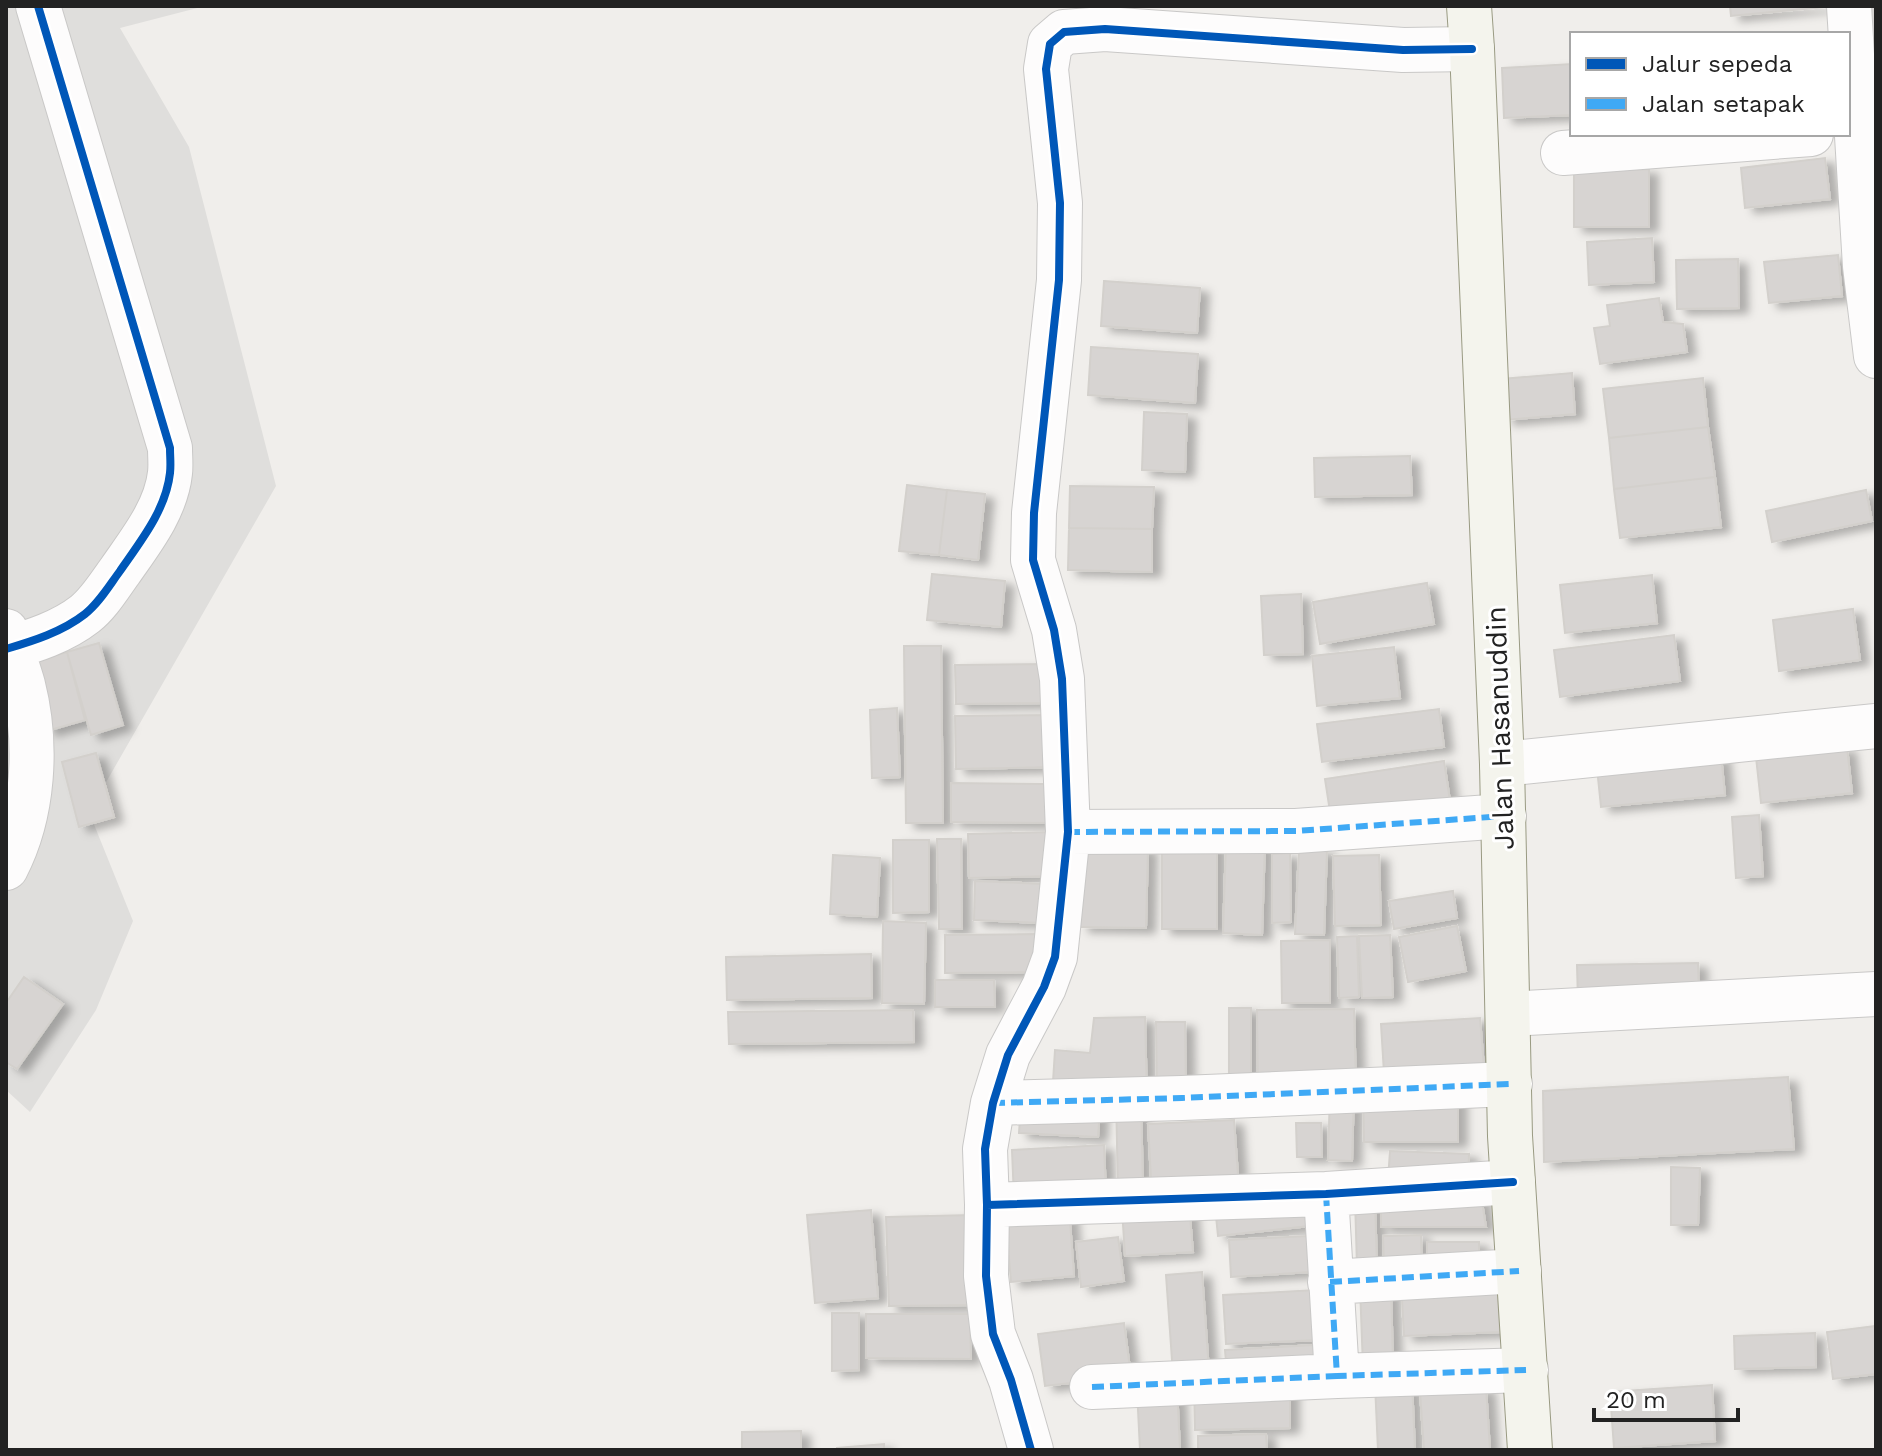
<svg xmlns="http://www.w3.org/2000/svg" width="1882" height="1456" font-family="'Work Sans',sans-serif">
<defs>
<filter id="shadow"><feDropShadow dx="9" dy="5" stdDeviation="4" flood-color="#0004"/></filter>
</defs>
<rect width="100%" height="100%" fill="#f0eeeb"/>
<path fill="#dfdedc" d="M6 6H205L120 28 189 147 276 486 89 812 133 921 96 1010 30 1112 6 1090Z"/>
<path fill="#d7d4d2" stroke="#d3d0cc" stroke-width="2" filter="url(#shadow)" d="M1730 6H1824V7L1731 16Z
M1866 6H1876V38L1872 39Z
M1572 64V115L1504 118 1502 68Z
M1825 158 1830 199 1745 208 1741 168Z
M1649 169V227H1574V170Z
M1652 238 1654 282 1589 285 1587 242Z
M1838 255 1842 296 1769 303 1764 262Z
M1738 259 1739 308 1677 309 1676 260Z
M1104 281 1200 288 1197 333 1101 326Z
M1659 298 1663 322 1683 324 1687 352 1600 364 1594 328 1610 326 1607 305Z
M1091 347 1198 354 1195 403 1088 395Z
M1572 373 1575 414 1505 420 1502 379Z
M1703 378 1708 427 1609 438 1603 389Z
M1144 412 1187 414 1185 472 1142 470Z
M1708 427 1715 477 1614 489 1609 438Z
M1410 456 1412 495 1315 497 1314 458Z
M1715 477 1721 527 1620 538 1614 489Z
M907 485 947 490 939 555 899 551Z
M1070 486 1154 487 1152 529 1069 528Z
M947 490 985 494 978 560 939 555Z
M1866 490 1872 521 1772 542 1766 511Z
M1069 528 1152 529V572L1068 570Z
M932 574 1005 581 1001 627 927 620Z
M1652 575 1657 623 1565 633 1560 585Z
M1427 583 1434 624 1320 644 1313 602Z
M1301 594 1303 654 1264 655 1261 596Z
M1853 609 1860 660 1779 671 1773 620Z
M1674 635 1680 681 1560 697 1554 650Z
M99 643 123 725 91 735 67 652Z
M904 646H941L943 823H906Z
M1394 647 1400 698 1317 706 1312 656Z
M67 652 85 720 47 731 28 663Z
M1050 664V703L956 704 955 665Z
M897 708 900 777 872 778 870 710Z
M1439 709 1444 747 1322 762 1317 724Z
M1055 715 1056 767 956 769 955 716Z
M1847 747 1852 793 1761 803 1756 757Z
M96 753 114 817 79 827 62 762Z
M1721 755 1725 795 1601 807 1597 768Z
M1444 761 1450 801 1331 818 1325 779Z
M951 783 1047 784V823L951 822Z
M1759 815 1763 876 1736 878 1732 817Z
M1053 832 1054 876 969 878 968 834Z
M937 839H961L962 929H939Z
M893 840H929V912L893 913Z
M1162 842 1217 843V929H1162Z
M1226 842 1265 843 1262 935 1223 933Z
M1081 846 1148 847 1146 928 1080 927Z
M1299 849 1327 850 1324 935 1295 934Z
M1290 853 1291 922 1272 923V854Z
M833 855 880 858 877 917 830 914Z
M1379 855 1381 925 1335 926 1333 856Z
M975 881 1044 884 1042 923 974 920Z
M1453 891 1457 918 1394 929 1389 901Z
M883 921 926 923 924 1004 882 1003Z
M1457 926 1466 971 1408 982 1399 937Z
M1036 934V972L945 973V935Z
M1390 935 1393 997 1362 998 1359 936Z
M1357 936 1359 997 1339 998 1337 937Z
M1330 940V1003H1282L1281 941Z
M871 954 872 998 727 1000 726 957Z
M1698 963 1699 998 1578 1000 1577 965Z
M24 977 63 1004 17 1069 6 1062V1003Z
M935 980H994L995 1007H935Z
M1229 1008H1251V1086H1229Z
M1354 1009 1356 1086 1258 1087 1257 1010Z
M913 1010 914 1042 729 1044 728 1012Z
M1145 1017 1147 1097 1052 1098 1055 1050 1090 1053 1094 1018Z
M1480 1018 1484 1068 1384 1073 1381 1024Z
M1156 1022H1185L1186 1095 1157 1096Z
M1788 1077 1794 1149 1544 1162 1543 1091Z
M1330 1093H1354L1352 1161 1328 1160Z
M1458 1094V1142H1364L1363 1095Z
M1141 1101 1143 1188 1118 1189 1116 1102Z
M1021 1104 1100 1109 1098 1137 1019 1133Z
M1234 1120 1238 1175 1151 1179 1148 1124Z
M1296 1123H1321L1322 1157H1297Z
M1104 1145 1106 1193 1014 1198 1012 1150Z
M1390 1151 1469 1154 1468 1183 1388 1180Z
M1671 1167 1700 1168 1698 1225H1671Z
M1381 1194 1481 1196 1486 1227H1381Z
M1306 1196 1309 1226 1218 1236 1215 1206Z
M1355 1198 1375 1199 1377 1266H1357Z
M1189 1204 1193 1252 1125 1256 1122 1209Z
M1069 1207 1074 1276 1011 1282 1005 1212Z
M871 1210 878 1298 815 1303 807 1215Z
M972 1215 973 1305 889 1306 886 1217Z
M1421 1235 1422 1267 1384 1268 1383 1236Z
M1308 1236 1310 1272 1231 1277 1229 1240Z
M1118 1237 1124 1281 1081 1287 1076 1242Z
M1427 1242H1479V1272H1427Z
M1202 1272 1209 1371 1173 1374 1166 1275Z
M1497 1276 1500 1332 1404 1336 1401 1281Z
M1391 1285 1393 1365 1363 1367 1360 1286Z
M1316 1290 1319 1340 1226 1344 1223 1295Z
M832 1313H859V1370L832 1371Z
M866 1314H970L971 1359 866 1358Z
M1124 1323 1131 1376 1045 1386 1038 1334Z
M1876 1326V1374L1833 1379 1827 1332Z
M1815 1333 1816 1367 1735 1369 1734 1336Z
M1314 1345 1315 1370 1227 1376 1225 1350Z
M1290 1382V1428L1195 1430 1194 1384Z
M1412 1382 1415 1450H1378L1375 1384Z
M1712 1385 1715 1441 1614 1448 1610 1392Z
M1177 1387 1180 1450H1140L1137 1389Z
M1486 1387 1490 1450H1424L1420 1392Z
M801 1431V1450H742V1432Z
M1266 1434 1267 1450H1198V1436Z
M884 1444V1450H837V1448Z"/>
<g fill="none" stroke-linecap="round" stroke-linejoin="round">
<g stroke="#c9c8c7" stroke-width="46">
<path id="street" d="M1849 6 1865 266 1876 356
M1563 153 1811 134
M6 631C11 649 18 667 23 685 38 744 34 814 6 868
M6 649C33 641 62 632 85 614 99 603 109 586 120 571 140 542 166 510 170 473 171 465 170 457 170 448L38 6
M1502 764 1876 726
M1068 832 1296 831 1504 816
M1508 1014 1876 994
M993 1103 1182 1098 1510 1084
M1326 1194 1337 1376 1526 1370
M987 1205 1326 1194 1513 1182
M1330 1282 1519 1271
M1092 1387 1337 1376
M1031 1450 1011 1380 993 1334 986 1276 987 1205 985 1149 993 1103 1008 1055 1044 987 1055 957 1068 832 1062 679 1054 630 1033 560 1034 513 1059 280 1060 203 1046 69 1050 44 1064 32 1105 29 1403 50 1472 49"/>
</g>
<g stroke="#999a82" stroke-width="46">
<path id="secondary" d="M1469 6 1472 49 1502 764 1510 1136 1530 1450"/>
</g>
<use href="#street" stroke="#fdfcfc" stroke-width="44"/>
<use href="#secondary" stroke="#f4f4ed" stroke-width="44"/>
<path stroke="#3fa9f5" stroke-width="6" stroke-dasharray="12 6" stroke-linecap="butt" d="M1068 832 1296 831 1504 816
M993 1103 1182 1098 1510 1084
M1326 1194 1337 1376 1526 1370
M1330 1282 1519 1271
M1092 1387 1337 1376"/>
<g stroke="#fff" stroke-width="13">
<path id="cycleway" d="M6 649C33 641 62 632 85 614 99 603 109 586 120 571 140 542 166 510 170 473 171 465 170 457 170 448L38 6
M987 1205 1326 1194 1513 1182
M1031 1450 1011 1380 993 1334 986 1276 987 1205 985 1149 993 1103 1008 1055 1044 987 1055 957 1068 832 1062 679 1054 630 1033 560 1034 513 1059 280 1060 203 1046 69 1050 44 1064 32 1105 29 1403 50 1472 49"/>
</g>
<use href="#cycleway" stroke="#0057b8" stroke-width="8"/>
</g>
<g text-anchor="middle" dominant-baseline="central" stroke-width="6" stroke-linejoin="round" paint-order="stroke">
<g font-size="28" fill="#222" stroke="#fff">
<text transform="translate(1500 728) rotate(-92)">Jalan Hasanuddin</text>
</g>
</g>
<rect width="1882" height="1456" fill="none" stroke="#222222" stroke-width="16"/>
<rect x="1570" y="32" width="280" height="104" fill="#ffffff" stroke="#a7a7a7" stroke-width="2"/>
<rect x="1586" y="58" width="40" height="12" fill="#0057b8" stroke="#a7a7a7" stroke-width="2"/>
<text x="1642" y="72" font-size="24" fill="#222222">Jalur sepeda</text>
<rect x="1586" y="98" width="40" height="12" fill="#3fa9f5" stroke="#a7a7a7" stroke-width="2"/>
<text x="1642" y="112" font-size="24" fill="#222222">Jalan setapak</text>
<path d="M1594 1408v12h144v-12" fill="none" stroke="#222222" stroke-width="4"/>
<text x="1606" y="1408" font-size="24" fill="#222222" stroke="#ffffff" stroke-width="6" paint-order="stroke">20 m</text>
</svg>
